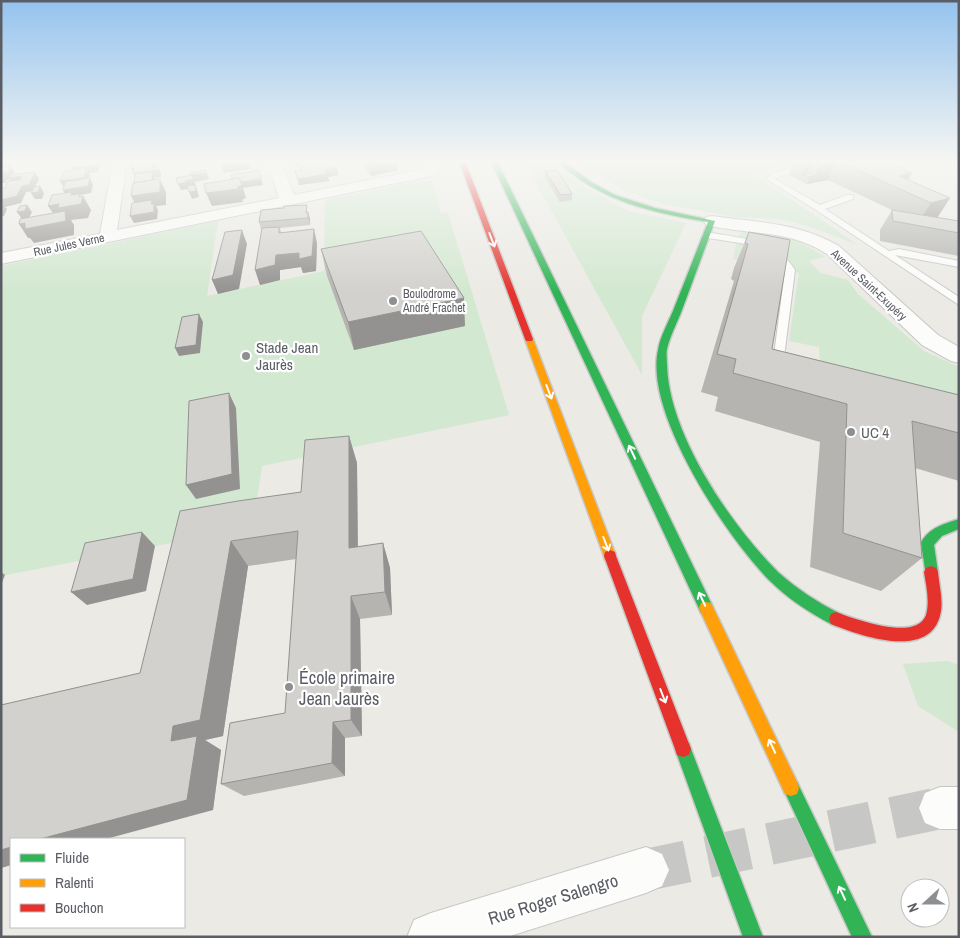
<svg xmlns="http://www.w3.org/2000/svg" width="960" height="938" font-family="'Archivo Narrow',sans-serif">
<rect width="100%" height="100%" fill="#ebeae5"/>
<path fill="#d2e8d0" d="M524 161H545L557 166 588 189 628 211 686 223 642 316V375Z
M575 161H808L752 173 858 245 808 226 779 219 736 217 663 204 624 190Z
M417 181H432L441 213H448L509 415 262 466 253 527 1 576V266L218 221 207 296 324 271 325 200Z
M742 232C778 235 795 236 825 257L809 261 821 273 848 280 858 294 924 351 959 367V418L820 362 819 347 789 341 799 273 733 259 737 238Z
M948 661 959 665V732L918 706 903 664Z"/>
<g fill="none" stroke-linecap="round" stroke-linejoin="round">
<path stroke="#c7c7c5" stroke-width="42" stroke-dasharray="42 21" stroke-linecap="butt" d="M646 870 940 808"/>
<g stroke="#c7c7c6" stroke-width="2">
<path id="lane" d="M826 161H840L780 176 775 179 820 205 847 195H853V199L825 209 889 251 899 249 959 261V267L895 255 959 297V305L816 210 766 179 775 172Z
M706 232C739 238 776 239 795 270L784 357H776L774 355 785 270C769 241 731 243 703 237L702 235Z"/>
</g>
<g stroke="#c7c7c6" stroke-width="2">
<path id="street" d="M113 161H127L117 230 279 198 267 161H281L294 195 423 169 420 161H434L438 172 436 175 431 176 1 264V253L100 234Z
M712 216C756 222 801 223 839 246L938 335 959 347V363L951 361 922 345 827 254C788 229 749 235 706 225L704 221 706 217Z
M940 787H959V829H940L925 823 919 808 925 793Z
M646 847 662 854 669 870 662 886 646 893 507 937H407L414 920 431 913Z"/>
</g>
<g stroke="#c7c8c7" stroke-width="3">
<path id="fast" d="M491 161H497L711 603 713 608 711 613 706 614 701 613Z
M556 161H563L591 182 615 195 655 208 715 221C704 251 693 280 682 310 677 323 670 336 667 349 666 354 667 360 667 364 668 433 730 524 778 572 797 589 818 603 841 614L843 619 841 624 836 626 831 624C808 612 787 598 769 580 726 536 644 413 658 350 660 337 668 323 673 311 685 281 696 252 708 222 650 212 602 202 556 161Z
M959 519V529L942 536 934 545 938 572 936 576 931 578 926 576 921 543C928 528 944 524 959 519Z
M683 741 689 743 691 749 763 937H743L675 749 677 743Z
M791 780 797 782 872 937H852L783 788 785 782Z"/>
</g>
<g stroke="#c7c8c7" stroke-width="3">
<path id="slow" d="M529 336 533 339 616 556 615 560 610 562 605 560 604 556 525 339Z
M706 602 711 603 797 782 799 788 797 794 791 796 785 794 699 608 701 603Z"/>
</g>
<g stroke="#c7c8c7" stroke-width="3">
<path id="jam" d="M459 161H465L533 339 532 341H526L525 339Z
M610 550 615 552 616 556 691 749 689 755 683 757 677 755 675 749 604 556 605 552Z
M931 566 936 568 938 572C939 585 943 598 941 611 933 662 861 636 831 624L829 619 831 614 836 612C855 619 916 642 926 615 930 601 926 585 924 572L926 568Z"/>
</g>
<use href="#lane" fill="#fcfcfb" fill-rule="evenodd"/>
<use href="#street" fill="#fcfcfb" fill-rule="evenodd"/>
<use href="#fast" fill="#30b455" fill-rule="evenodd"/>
<use href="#slow" fill="#ff9f0a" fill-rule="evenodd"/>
<use href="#jam" fill="#e5322d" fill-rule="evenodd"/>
</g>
<path fill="#b5b4b1" d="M293 161H322L324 167 338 175 328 177 329 181 299 185 295 171H301L299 166 296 167Z
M364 161H397L398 170 371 176 365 169Z
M794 161H864L875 166 912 173 908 180 950 198 937 218 959 221V256L880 241V230L892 210 828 180 807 184 789 175Z
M545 171 572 194V200L560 202 545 177Z
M308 211 310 219V225L280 228 281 232 317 243 316 271 303 273 301 267 280 270V280L260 285 262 229H261L259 222Z
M749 232 772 349 959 395V481L915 468 922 558 881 591 810 567 820 442 715 411 718 397 701 392 734 281 731 279 734 268Z
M321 249 465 326 354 350 327 276Z
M349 436 357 463 358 547 383 543 390 568 392 615 360 619 362 736 345 738V776L244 796 221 784 285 713 296 559 248 566 223 736 205 740 221 750 213 810 11 839V865L1 868V705L140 673 180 511 301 492Z"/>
<path fill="#939290" d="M1 161H10L8 164 1 165Z
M96 161H100L101 163 98 172 89 173 90 175 87 184 64 187 60 181 75 175 72 168Z
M153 161H156V170L158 167 161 174V177L154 178V187L136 180 131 168H153Z
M192 161H202V163L193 164Z
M220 161H253L254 163 249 164 250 169 224 173Z
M294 161H298L299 166 296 167Z
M334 161H347V162L334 164Z
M377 161H397L398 170 371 176 369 163Z
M813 161 806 176 803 174 800 180 808 162Z
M837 161 828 180 807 184 810 177 815 176 820 164Z
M11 166 15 173 13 177 22 176 26 183 13 184 9 179 7 180 5 183H1V176L3 173Z
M337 168 338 175 328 177 329 181 299 185 298 179 325 170Z
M206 170 209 179 195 182 199 197 192 199 188 189 181 190 178 184 185 181 190 175Z
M259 170 263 185 243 188 246 198 242 200 243 202 212 206 206 193 233 183Z
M35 172 39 179 33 191 26 192 21 203 5 207 7 209 4 216H1V200L22 186Z
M912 173 902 190 899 176Z
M90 178 93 185 91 193 80 195 82 199 83 196 91 210 88 218 71 220 74 225V235L34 243 30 238H28L19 224 57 219 48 206 66 197 63 190Z
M160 179 166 192V205L156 206 158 210 157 219 134 223 130 216 138 209 131 196Z
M40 186 44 193 42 199H35L31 193Z
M950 198 937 218 918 223 931 203Z
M27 205 32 212 29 218 22 219 17 212Z
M308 213 310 219V225L308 218Z
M314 229 317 243 316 271 303 273 301 267 280 270V280L260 285 255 270Z
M242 230 247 244 239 289 218 294 212 280Z
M464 298 465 326 354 350 348 322Z
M199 314 203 322 200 353 179 356 175 348Z
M229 393 236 408 240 489 196 499 186 485Z
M349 436 357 463 358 573 349 548Z
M142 532 155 546 146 591 87 605 71 592Z
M231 541 248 566 223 736 205 740 221 750 213 810 106 839H40L171 741 173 726Z
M383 543 390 568 392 615 385 592Z
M1 572 5 575 1 585Z
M351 596 360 619 362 736 351 720Z
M333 722 345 738V776L332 763Z
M11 847V865L1 868V850Z"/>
<path fill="#d2d1ce" stroke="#939290" d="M74 161H96L95 165 72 168Z
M132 161H153V168L158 167V170L133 173 134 168H131Z
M298 161H322L324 167 335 166 337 168 325 170 327 174 298 179 295 171 303 170Z
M367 161H377L369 163Z
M815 161H835L820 164Z
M838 161H864L875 166 889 163 912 173 899 176 950 198 931 203Z
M11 166 8 172 3 173 1 176V167Z
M86 168 84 178 60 181 64 171Z
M206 170V173L190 175V173Z
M259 170 261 179 241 182 239 178 232 179 231 175Z
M557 170 572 194 561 195 545 171Z
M35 172 29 185 22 186 17 196 1 200V188H5L8 181 20 180 22 176 8 178 10 175Z
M152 172V180L134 183 135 174Z
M808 173 815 176 810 177 803 174Z
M192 175 193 179 185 181 186 183 178 184 176 178Z
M90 178 88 186 63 190 65 182Z
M239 178 242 185 238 187V189L206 193 204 184Z
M160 179V192L131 196 133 183Z
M195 185 196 191 189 192 187 186Z
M40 186 38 192 31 193 34 187Z
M72 192 71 195 80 194 79 197 83 196 81 204 58 208 59 204 48 206 52 195Z
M152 200 151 204H154V212L130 216 132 203Z
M27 205 25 211 17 212 20 206Z
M307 205 306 213H308V218L259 222 261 210 284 208V206Z
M892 210 959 221V233L893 221Z
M65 211 66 221 25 229V223L19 224 20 219Z
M279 227V233L314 229 312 256 299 259V253L276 255 275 265 255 270 262 228Z
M242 230 233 275 212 280 225 232Z
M421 231 464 298 348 322 321 249Z
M749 232 790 240 772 349 959 395V433L912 421 922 558 843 533 847 404 733 373 736 359 717 354 748 244 745 243Z
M199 314 196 345 175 348 182 317Z
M229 393 232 474 186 485 189 401Z
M349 436V548L383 543 385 592 351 596V720L333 722 332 763 221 784 230 723 285 713 298 531 231 541 200 720 173 726 171 741 197 736 187 800 40 839H11V847L1 850V705L140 673 180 511 238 501 301 492 305 440Z
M142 532 133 579 71 592 85 543Z"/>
<defs><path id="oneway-shaft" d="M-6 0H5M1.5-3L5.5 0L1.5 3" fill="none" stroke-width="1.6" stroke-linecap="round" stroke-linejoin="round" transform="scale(1.25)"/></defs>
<g stroke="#fff">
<use href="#oneway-shaft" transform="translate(492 240) rotate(69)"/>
<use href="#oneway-shaft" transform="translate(549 392) rotate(69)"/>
<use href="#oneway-shaft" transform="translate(632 452) rotate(-115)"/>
<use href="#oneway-shaft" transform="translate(606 544) rotate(69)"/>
<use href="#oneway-shaft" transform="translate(702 599) rotate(-115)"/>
<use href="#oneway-shaft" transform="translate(663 696) rotate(69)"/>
<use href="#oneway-shaft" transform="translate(772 746) rotate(-115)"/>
<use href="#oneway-shaft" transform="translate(842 893) rotate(-115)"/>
</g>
<linearGradient id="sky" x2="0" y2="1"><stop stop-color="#94c3ee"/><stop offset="0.55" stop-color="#f6f6f3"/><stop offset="1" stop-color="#f6f6f3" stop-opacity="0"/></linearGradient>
<rect width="960" height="293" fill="url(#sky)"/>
<g fill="#8d8f91" stroke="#fff" stroke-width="2">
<circle cx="393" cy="301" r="5"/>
<circle cx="246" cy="356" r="5"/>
<circle cx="851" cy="432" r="5"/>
<circle cx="289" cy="687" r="5"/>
</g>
<g text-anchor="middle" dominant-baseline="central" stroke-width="4.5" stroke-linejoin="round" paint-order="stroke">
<g font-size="12" fill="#5a5e64" stroke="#fff">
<text transform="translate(69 245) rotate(-12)">Rue Jules Verne</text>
<text transform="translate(869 285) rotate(43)">Avenue Saint-Exupéry</text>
</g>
<g font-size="12" fill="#5a5e64" stroke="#fff" text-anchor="start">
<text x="403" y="294">Boulodrome<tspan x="403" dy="14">André Frachet</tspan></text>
</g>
<g font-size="15" fill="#5a5e64" stroke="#fff" text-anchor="start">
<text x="256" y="347">Stade Jean<tspan x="256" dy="17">Jaurès</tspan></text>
<text x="861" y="432">UC 4</text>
</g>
<g font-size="18" fill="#5a5e64" stroke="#fff" text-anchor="start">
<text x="299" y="677">École primaire<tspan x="299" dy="21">Jean Jaurès</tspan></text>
</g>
<g font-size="18" fill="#5a5e64" stroke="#fff">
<text transform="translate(553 899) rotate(-17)">Rue Roger Salengro</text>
</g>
</g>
<rect width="960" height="938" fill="none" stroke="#5a5e64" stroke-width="5"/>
<rect x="10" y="838" width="175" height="90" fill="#ffffff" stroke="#bdbfc1"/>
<rect x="20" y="854" width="25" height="8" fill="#30b455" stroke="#bdbfc1"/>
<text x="55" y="863" font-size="15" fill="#5a5e64">Fluide</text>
<rect x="20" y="879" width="25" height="8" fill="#ff9f0a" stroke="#bdbfc1"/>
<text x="55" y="888" font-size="15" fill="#5a5e64">Ralenti</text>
<rect x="20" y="904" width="25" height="8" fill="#e5322d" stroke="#bdbfc1"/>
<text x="55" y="913" font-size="15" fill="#5a5e64">Bouchon</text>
<g transform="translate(925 903) rotate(249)"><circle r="24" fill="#ffffff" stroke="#bdbfc1"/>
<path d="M0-4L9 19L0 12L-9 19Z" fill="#8d8f91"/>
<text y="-8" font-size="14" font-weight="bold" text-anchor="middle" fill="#5a5e64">N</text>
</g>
</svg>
